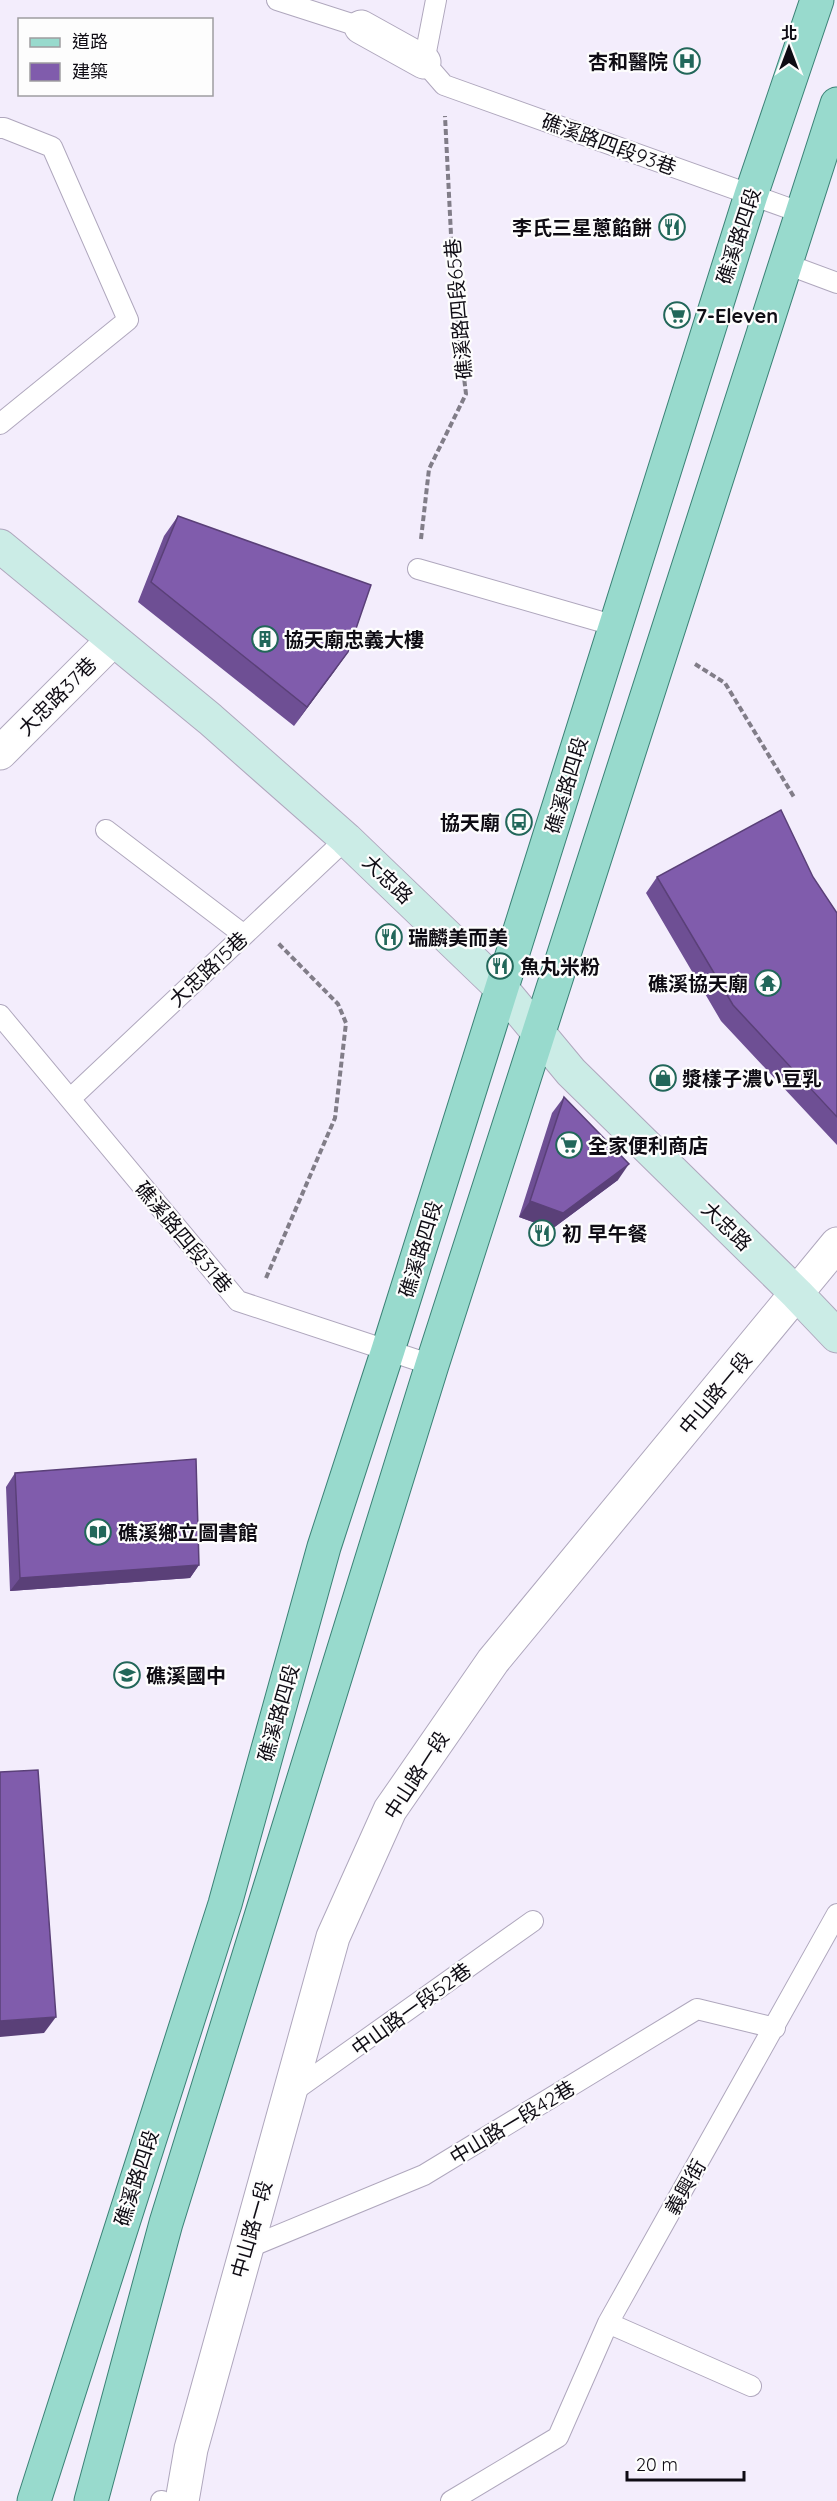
<svg xmlns="http://www.w3.org/2000/svg" width="837" height="2501" font-family="Quicksand,'Noto Sans TC','Noto Sans JP',sans-serif">
<rect width="100%" height="100%" fill="#f3edfc"/>
<g fill="none" stroke-linecap="round" stroke-linejoin="round">
<g stroke="#afa7bd" stroke-width="22">
<path id="lane" d="M277 0 361 27
M436 0 424 62 444 85 802 213
M0 128H4L52 147 128 320 0 424
M786 264 837 283
M418 569 616 626
M106 830 244 935
M0 1015 238 1301 432 1365
M70 1099 346 839
M288 2095 533 1921
M245 2249 424 2175 697 2009 775 2028
M751 2386 608 2323 837 1914
M161 2501H162
M451 2501 558 2437 608 2323"/>
</g>
<g stroke="#afa7bd" stroke-width="35">
<path id="street" d="M361 27 424 62
M0 753 113 640
M182 2501 191 2449 333 1937 390 1810 493 1661 837 1244"/>
</g>
<g stroke="#afa7bd" stroke-width="35">
<path id="secondary" d="M0 546 210 719 346 839 502 989 571 1072 797 1294 837 1336"/>
</g>
<g stroke="#3b8276" stroke-width="35">
<path id="primary" d="M34 2501 225 1904 324 1547 388 1350 751 195 817 0
M91 2501 166 2223 432 1365 837 104"/>
</g>
<path stroke="#817d88" stroke-width="4" stroke-dasharray="6 3" stroke-linecap="butt" d="M421 539 429 469 466 394 454 294 445 116
M695 664 725 683 794 797
M266 1278 335 1118 346 1023 338 1004 278 943"/>
<use href="#lane" stroke="#fff" stroke-width="20"/>
<use href="#street" stroke="#fff" stroke-width="33"/>
<use href="#secondary" stroke="#cbece6" stroke-width="33"/>
<use href="#primary" stroke="#98dacd" stroke-width="33"/>
</g>
<path fill="#6e4f94" d="M178 516 348 652 294 726 138 602 164 536Z
M657 877H813L837 913V1145L721 1021 646 893Z
M564 1097 618 1180 552 1229 519 1217 552 1113Z
M15 1473 199 1565 190 1578 10 1591 6 1487Z"/>
<path fill="#5a4078" d="M348 652 334 672 294 726 307 707Z
M629 1164 618 1180 552 1229 519 1217 530 1201Z
M199 1565 190 1578 10 1591 20 1578Z
M56 2017 44 2033 0 2037V2021Z"/>
<path fill="#805cac" stroke="#5a4078" stroke-width="1.5" d="M178 516 371 585 348 652 307 707 151 582Z
M781 810 813 877 837 913V1117L733 1005 657 877Z
M564 1097 629 1164 563 1213 530 1201Z
M196 1459 199 1565 20 1578 15 1473Z
M38 1770 56 2017 0 2021V1772Z"/>
<defs>
<g id="hospital-ring" transform="scale(1.35)"><circle r="9.5" fill="#fdfdfd" stroke="#22675a" stroke-width="1.5"/><path d="M-5-5h3v3.5h4V-5h3V5h-3V1.5h-4V5h-3Z" fill="#22675a"/></g>
<g id="restaurant-ring" transform="scale(1.35)"><circle r="9.5" fill="#fdfdfd" stroke="#22675a" stroke-width="1.5"/><path d="M-5-6h1v4h1v-4h1v4h1v-4h1v5L-1.5 .5V6h-2V.5L-5-1ZM5-6V6H3V1.5H1.5Q1.5-4 5-6Z" fill="#22675a"/></g>
<g id="supermarket-ring" transform="scale(1.35)"><circle r="9.5" fill="#fdfdfd" stroke="#22675a" stroke-width="1.5"/><path d="M-6-5.5h2.5l.6 2H6L4.5 2H-2.5L-4.4-4H-6ZM-1.5 3.2a1.3 1.3 0 1 0 .1 0ZM3 3.2a1.3 1.3 0 1 0 .1 0Z" fill="#22675a"/></g>
<g id="building-ring" transform="scale(1.35)"><circle r="9.5" fill="#fdfdfd" stroke="#22675a" stroke-width="1.5"/><path d="M-4-6H4V6H1V3H-1V6H-4ZM-2.5-4.3h1.7v1.8h-1.7ZM.8-4.3h1.7v1.8H.8ZM-2.5-1h1.7V.8h-1.7ZM.8-1h1.7V.8H.8Z" fill="#22675a"/></g>
<g id="bus-ring" transform="scale(1.35)"><circle r="9.5" fill="#fdfdfd" stroke="#22675a" stroke-width="1.5"/><path d="M-5-6H5V4H4V6H2V4H-2V6H-4V4H-5ZM-3.5-4V0h7V-4ZM-3.5 1.2v1.5H-2V1.2ZM2 1.2v1.5H3.5V1.2Z" fill="#22675a"/></g>
<g id="temple-ring" transform="scale(1.35)"><circle r="9.5" fill="#fdfdfd" stroke="#22675a" stroke-width="1.5"/><path d="M0-6L5-2H3V0L6.5 2.5H4V6H1.5V3h-3V6H-4V2.5H-6.5L-3 0V-2H-5Z" fill="#22675a"/></g>
<g id="shop-ring" transform="scale(1.35)"><circle r="9.5" fill="#fdfdfd" stroke="#22675a" stroke-width="1.5"/><path d="M-5-2.5h2.3a2.7 3.5 0 0 1 5.4 0H5L5.5 6h-11ZM-1.5-2.5h3a1.5 2.3 0 0 0-3 0Z" fill="#22675a"/></g>
<g id="library-ring" transform="scale(1.35)"><circle r="9.5" fill="#fdfdfd" stroke="#22675a" stroke-width="1.5"/><path d="M-6-4Q-3-5.5-.7-3.5V5Q-3 3-6 4ZM6-4Q3-5.5 .7-3.5V5Q3 3 6 4Z" fill="#22675a"/></g>
<g id="school-ring" transform="scale(1.35)"><circle r="9.5" fill="#fdfdfd" stroke="#22675a" stroke-width="1.5"/><path d="M0-5L7-2L0 1L-7-2ZM-4 1L0 2.5L4 1V4Q0 6-4 4Z" fill="#22675a"/></g>
</defs>
<g fill-rule="evenodd">
<use href="#hospital-ring" x="687" y="61"/>
<use href="#restaurant-ring" x="672" y="227"/>
<use href="#supermarket-ring" x="677" y="315"/>
<use href="#building-ring" x="265" y="639"/>
<use href="#bus-ring" x="519" y="822"/>
<use href="#restaurant-ring" x="389" y="937"/>
<use href="#restaurant-ring" x="500" y="966"/>
<use href="#temple-ring" x="768" y="983"/>
<use href="#shop-ring" x="663" y="1078"/>
<use href="#supermarket-ring" x="569" y="1145"/>
<use href="#restaurant-ring" x="542" y="1233"/>
<use href="#library-ring" x="98" y="1532"/>
<use href="#school-ring" x="127" y="1675"/>
</g>
<g text-anchor="middle" dominant-baseline="central" stroke-width="4.5" stroke-linejoin="round" paint-order="stroke">
<g font-size="20" font-weight="bold" fill="#0f0c14" stroke="#fdfdfd" text-anchor="start">
<text x="668" y="61" text-anchor="end">杏和醫院</text>
<text x="652" y="227" text-anchor="end">李氏三星蔥餡餅</text>
<text x="696" y="315">7-Eleven</text>
<text x="284" y="639">協天廟忠義大樓</text>
<text x="500" y="822" text-anchor="end">協天廟</text>
<text x="408" y="937">瑞麟美而美</text>
<text x="520" y="966">魚丸米粉</text>
<text x="748" y="983" text-anchor="end">礁溪協天廟</text>
<text x="682" y="1078">漿樣子濃い豆乳</text>
<text x="588" y="1145">全家便利商店</text>
<text x="562" y="1233">初 早午餐</text>
<text x="118" y="1532">礁溪鄉立圖書館</text>
<text x="146" y="1675">礁溪國中</text>
</g>
<g font-size="20" fill="#0f0c14" stroke="#fdfdfd">
<text transform="translate(609 144) rotate(20)">礁溪路四段93巷</text>
<text transform="translate(738 236) rotate(-72)">礁溪路四段</text>
<text transform="translate(458 309) rotate(-95)">礁溪路四段65巷</text>
<text transform="translate(57 696) rotate(-45)">大忠路37巷</text>
<text transform="translate(566 785) rotate(-73)">礁溪路四段</text>
<text transform="translate(388 879) rotate(44)">大忠路</text>
<text transform="translate(208 969) rotate(-43)">大忠路15巷</text>
<text transform="translate(727 1226) rotate(44)">大忠路</text>
<text transform="translate(184 1237) rotate(50)">礁溪路四段31巷</text>
<text transform="translate(420 1249) rotate(-73)">礁溪路四段</text>
<text transform="translate(715 1393) rotate(-50)">中山路一段</text>
<text transform="translate(278 1713) rotate(-74)">礁溪路四段</text>
<text transform="translate(416 1775) rotate(-57)">中山路一段</text>
<text transform="translate(411 2009) rotate(-36)">中山路一段52巷</text>
<text transform="translate(512 2122) rotate(-31)">中山路一段42巷</text>
<text transform="translate(136 2178) rotate(-72)">礁溪路四段</text>
<text transform="translate(685 2187) rotate(-60)">義興街</text>
<text transform="translate(251 2229) rotate(-74)">中山路一段</text>
</g>
</g>
<rect x="18" y="18" width="195" height="78" fill="#fdfdfd" stroke="#9e9da0" stroke-width="1.5"/>
<rect x="30" y="38" width="30" height="9" fill="#98dacd" stroke="#9e9da0" stroke-width="1.5"/>
<text x="72" y="48" font-size="18" fill="#0f0c14">道路</text>
<rect x="30" y="63" width="30" height="18" fill="#805cac" stroke="#9e9da0" stroke-width="1.5"/>
<text x="72" y="78" font-size="18" fill="#0f0c14">建築</text>
<g transform="translate(789 48)" stroke="#fdfdfd" stroke-width="4.5" paint-order="stroke">
<path d="M0-4.5L10 22L0 15L-10 22Z" fill="#0f0c14"/>
<text y="-9" font-size="16" font-weight="bold" text-anchor="middle" fill="#0f0c14">北</text>
</g>
<path d="M627 2471v9h117v-9" fill="none" stroke="#0f0c14" stroke-width="3"/>
<text x="636" y="2471" font-size="18" fill="#0f0c14" stroke="#fdfdfd" stroke-width="4.5" paint-order="stroke">20 m</text>
</svg>
